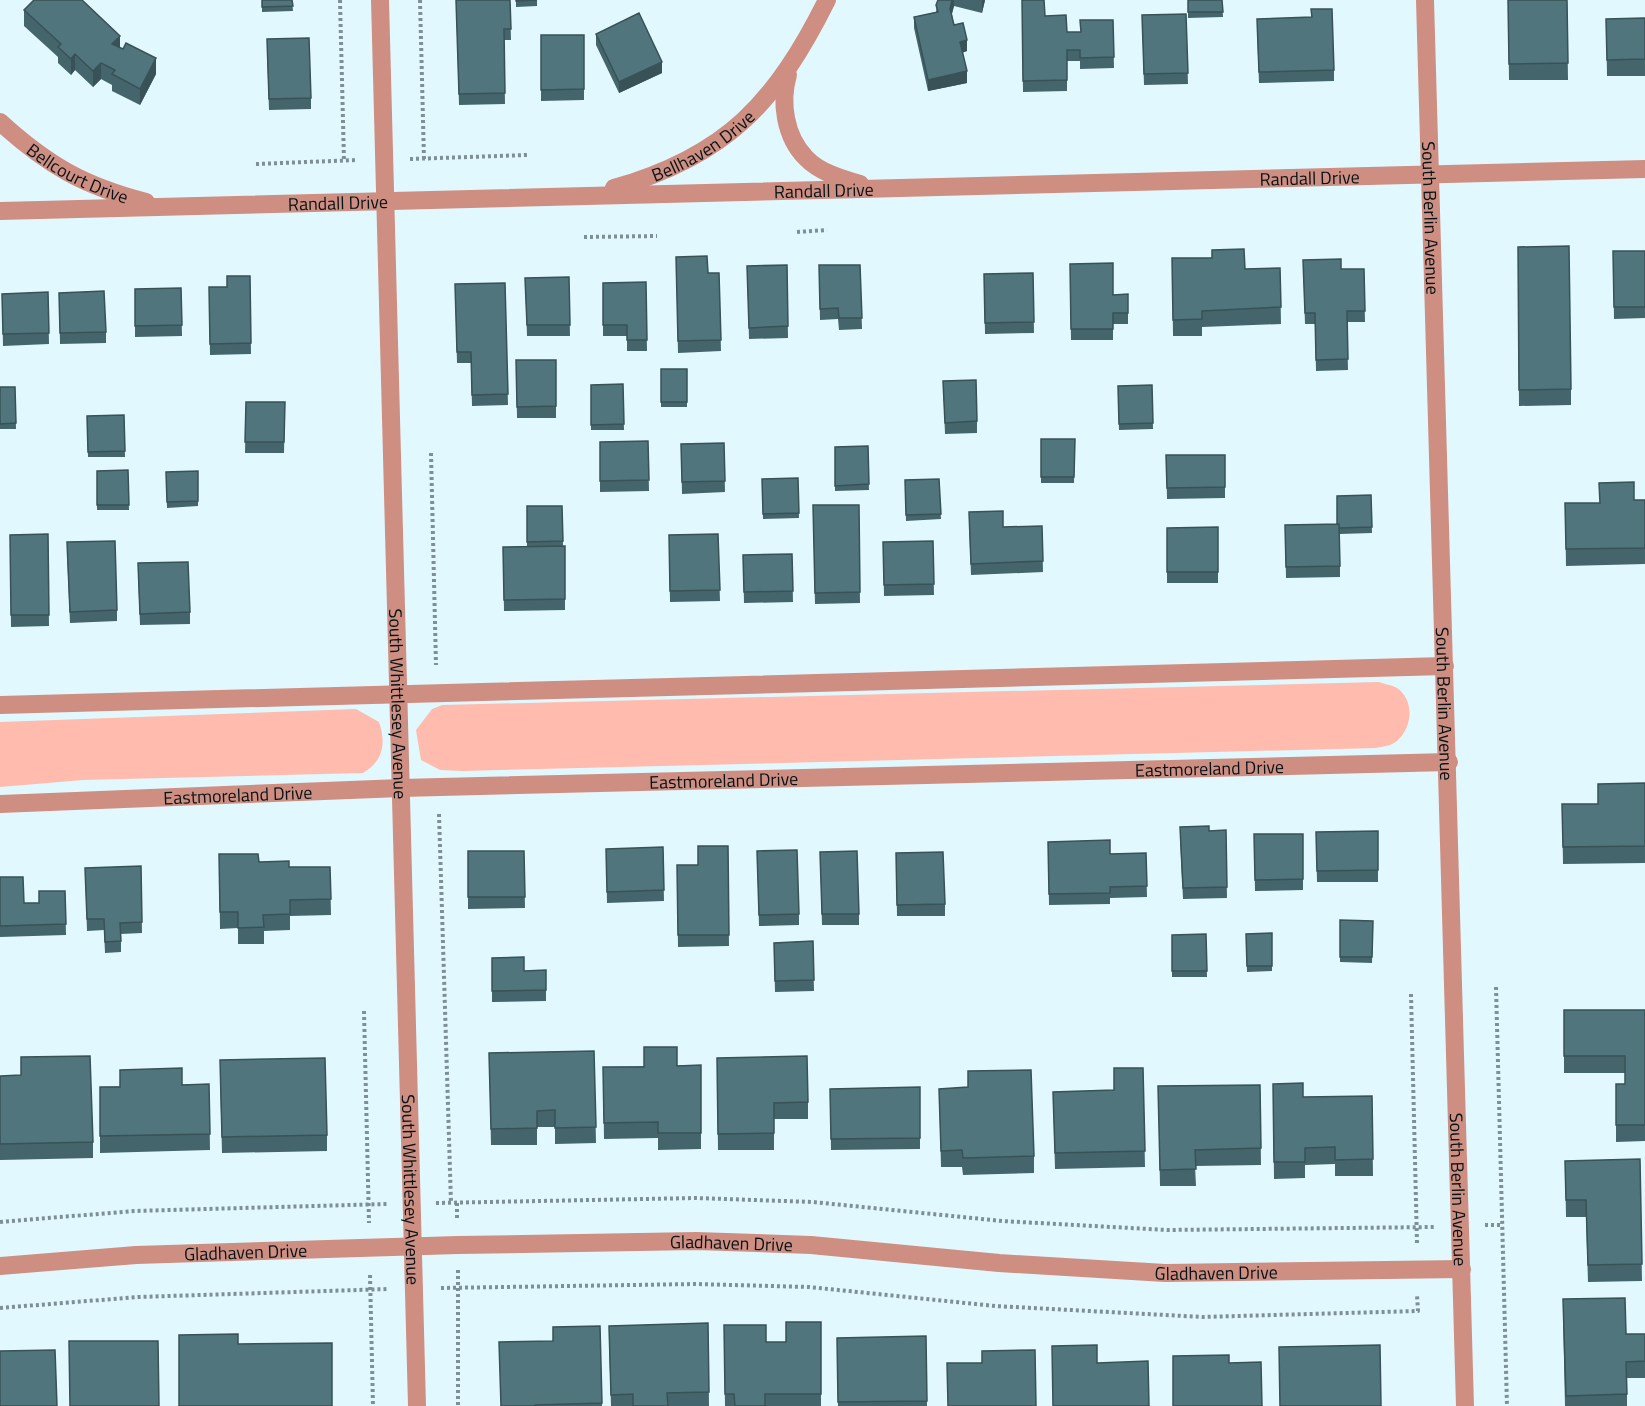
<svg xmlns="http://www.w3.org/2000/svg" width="1645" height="1406" font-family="'Titillium Web',sans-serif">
<rect width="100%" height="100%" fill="#e1f9fe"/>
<path fill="#ffbbae" d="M1379 682C1384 684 1392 685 1397 688 1416 701 1412 731 1394 743 1389 746 1381 747 1376 748L463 771 440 770 421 760 416 730 432 709 442 705Z
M356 709 379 722C386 743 384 760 363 773L83 780 0 787V722Z"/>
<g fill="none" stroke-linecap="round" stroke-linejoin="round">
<path stroke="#7d9095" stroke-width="4" stroke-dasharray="3 3" stroke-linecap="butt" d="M340 0 344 161
M420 0 424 159
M410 159 527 155
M256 164 357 160
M797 232 827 230
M584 237 657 236
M431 453 436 665
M439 814 451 1203
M1496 987 1507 1406
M1411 994 1417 1243
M364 1011 369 1223
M436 1203 696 1198 813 1202 1002 1221 1167 1230 1435 1227
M457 1203V1220
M0 1222 134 1211 387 1204
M1485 1225H1502
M458 1270V1406
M370 1275 373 1406
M441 1288 695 1284 809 1287 995 1306 1203 1317 1418 1311 1417 1295
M0 1308 138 1297 389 1289"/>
<g stroke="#cf8e82" stroke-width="18">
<path id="s1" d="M380 0 417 1406"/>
<path id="s2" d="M1425 0 1465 1406"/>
<path d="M788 75C780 102 785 137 806 158 819 172 842 179 860 184"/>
<path id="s3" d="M0 122C47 165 84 186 146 202"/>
<path id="s4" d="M614 188C727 156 776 102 827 0"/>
<path id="s5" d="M0 211 1645 169"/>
<path d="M0 705 1445 666"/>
<path id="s6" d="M0 804 401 788 1449 762"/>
<path id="s7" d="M0 1266 136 1255 458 1245 696 1241 811 1245 999 1263 1165 1273 1462 1269"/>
</g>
</g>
<path fill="#45656c" d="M262 0H292L293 11 262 12Z
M456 0H510L511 40H504L505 104 459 105Z
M516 0H537V6L516 7Z
M938 0H985L982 13 954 6 952 14 954 25 967 51 962 53 967 83 928 91 914 28V17L936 12Z
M1022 0 1067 32H1080L1113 20 1114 68 1080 69V61H1067V91L1023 92Z
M1188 0H1222L1223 17 1188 18Z
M1508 0H1567L1568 80H1509Z
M24 10 120 48 156 74 140 105 112 91V85L101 79 93 87 75 70 71 75 58 63V57L24 26Z
M1186 14 1188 84 1144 85 1142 15Z
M1645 18V76H1607L1606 19Z
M1257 30 1334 70V81L1259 83Z
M596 34 662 73 619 93 596 45Z
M541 35H584V100L541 101Z
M267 50 311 98V109L269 110Z
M1518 247 1571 389V405L1519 406Z
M1613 251H1645V318L1614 319Z
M676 257 708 273H719L721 351 678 353Z
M1172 258 1245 269 1280 268 1281 324 1202 327V336H1173Z
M1303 260 1341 269H1364L1365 322H1347L1348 370 1316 371 1315 324H1305Z
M1070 264 1113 295 1128 294V324H1113V340H1071Z
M787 265 788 338 749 339 747 266Z
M819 265H860L862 329 839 330 838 319 820 320Z
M1033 273 1034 333 985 334 984 274Z
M250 276 251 354 210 355 209 287H227Z
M569 277 570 336H527L525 278Z
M646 282 647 351H627V336H603V283Z
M505 283 508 405 472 406 471 363H457L455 284Z
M181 288 182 336 135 337V289Z
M48 292 49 344 3 346 2 294Z
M59 293 106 332V343L60 344Z
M516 360H556V418H517Z
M661 369H687V407H661Z
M943 381 977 421V433L945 434Z
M623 384 624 430H591V385Z
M1152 385 1153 429 1119 430 1118 386Z
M0 387H15L16 429H0Z
M246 402H285L284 453H245Z
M124 415 125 457H88L87 416Z
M1041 439H1075L1074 483H1041Z
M648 441 649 491 600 492V442Z
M724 443 725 492 682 494 681 444Z
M868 446 869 490 835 491V447Z
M1166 455H1225V498L1167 499Z
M128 470 129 510H97V471Z
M198 471V506L167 508 166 472Z
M798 478 799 518 763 519 762 479Z
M939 479 941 519 906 521 905 480Z
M1371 495 1372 533 1340 534V577L1286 578 1285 525 1337 524Z
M1634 500H1645V564L1566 566 1565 503H1599Z
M813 505H859L860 603 815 604Z
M527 506H562L563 546H565V610L504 611 503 547 527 546Z
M969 523 1003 527 1042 526 1043 572 971 575Z
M1218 527V583H1167V528Z
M48 534 49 626 11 627 10 535Z
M718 534 720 601 670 602 669 535Z
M933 541 934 595 884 596 883 542Z
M67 553 117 610V621L70 623Z
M792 554 793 602 744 603 743 555Z
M138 574 190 612V624L140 625Z
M1645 783V863L1563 864 1562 804H1598Z
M1226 830 1227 898 1183 899 1180 838 1209 831Z
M1378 831V882H1317L1316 832Z
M1254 834H1303V890L1255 891Z
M1048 842 1110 854 1146 853 1147 897 1110 898V904L1049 905Z
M728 846 729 946 678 947 677 865H698Z
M663 847 664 901 607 903 606 849Z
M468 851H524L525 908 468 909Z
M757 851 799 914V925L759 926Z
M820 852 859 914V925H822Z
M896 853 945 904V916H897Z
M219 854 289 867H330L331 915 290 916V930L264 931V944H238V928L220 929Z
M141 866 142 933 121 934V952L105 953 104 930 87 931 85 868Z
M0 877 24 903H39L65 891 66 935 0 937Z
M1340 920 1373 921 1372 963 1340 962Z
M1272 933V971L1247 972 1246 934Z
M1206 934 1207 977H1172V935Z
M813 941 814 991 775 992 774 943Z
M492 958 524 971 546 970V1001L492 1002Z
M1564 1010H1645V1141L1616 1142V1084H1625V1073H1564Z
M594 1051 596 1143 555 1144V1127H537V1145H491L489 1053Z
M717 1058 808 1102V1119H774V1150H718Z
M701 1065V1149L658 1150V1138L604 1139 603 1067Z
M1143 1068 1145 1167 1055 1169 1053 1092 1114 1090Z
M0 1076 93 1142V1158L0 1160Z
M220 1077 327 1135V1151L222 1153Z
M209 1084 210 1150 100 1153V1087Z
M1273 1084 1303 1097 1372 1096 1373 1176H1335V1164L1305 1165V1178L1274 1179Z
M1260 1085 1261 1165 1195 1166 1196 1186H1160L1158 1086Z
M920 1087V1149L831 1150 830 1089Z
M939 1089 1034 1156V1173L963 1175 962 1167H941Z
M1640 1159 1642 1281 1588 1282 1586 1217H1566L1565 1161Z
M1563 1315 1626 1334H1645V1378H1627V1406H1565Z
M821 1322V1406H725L724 1325 766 1342H786Z
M708 1323 709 1406H611L609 1342Z
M600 1326 602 1406H500L553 1341Z
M926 1336 927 1406H838L837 1338Z"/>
<path fill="#385258" d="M952 0H954V6L950 20V9Z
M982 0H985L982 13Z
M120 36V52L112 44Z
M967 40V51L960 53V42Z
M75 54V70L71 75V59Z
M156 58V74L140 105V89Z
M662 62V73L619 93V82Z
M101 63V79L93 87V71Z
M967 71V83L928 91V80Z"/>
<path fill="#50757d" stroke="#385258" stroke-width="1.5" d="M34 0H82L120 36 112 44 123 49 126 43 156 58 140 89 112 74 115 70 101 63 93 71 75 54 71 59 58 47 61 44 24 10Z
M262 0H292L293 6 262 7Z
M456 0H510L511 29H504L505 93 459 94Z
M516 0H537L516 1Z
M938 0H952L950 9 954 25 963 23 967 40 960 42 967 71 928 80 914 17 938 12 936 5Z
M1022 0H1044L1045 16 1066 15 1067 32H1081L1080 20H1113L1114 57 1080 58V50H1067V80L1023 81Z
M1188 0H1222L1223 12H1188Z
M1508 0H1567L1568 63 1509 64Z
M1311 9H1332L1334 70 1259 72 1257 19 1312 17Z
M639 13 662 62 619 82 596 34Z
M1186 14 1188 73 1144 74 1142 15Z
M1645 18V59L1607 60 1606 19Z
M541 35H584V89L541 90Z
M309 38 311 98 269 99 267 39Z
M1569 246 1571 389 1519 390 1518 247Z
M1244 249 1245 269 1280 268 1281 307 1202 311V319L1173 320 1172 258H1212V250Z
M1613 251H1645V307H1614Z
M707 256 708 273H719L721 340 678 341 676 257Z
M1341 259V269H1364L1365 311H1347L1348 359 1316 360 1315 313H1305L1303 260Z
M1113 263V295L1128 294V313H1113V329H1071L1070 264Z
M787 265 788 326 749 328 747 266Z
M819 265H860L862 318H839L838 308 820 309Z
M1033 273 1034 322 985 323 984 274Z
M227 276H250L251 343 210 344 209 287H227Z
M569 277 570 325H527L525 278Z
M646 282 647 340H627V325H603V283Z
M505 283 508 394 472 395 471 352H457L455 284Z
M181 288 182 325 135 326V289Z
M104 291 106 332 60 333 59 293Z
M48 292 49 333 3 334 2 294Z
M516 360H556V406L517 407Z
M661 369H687V402H661Z
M976 380 977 421 945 423 943 381Z
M623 384 624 424 591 425V385Z
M1152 385 1153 423 1119 424 1118 386Z
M0 387H15L16 423 0 424Z
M246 402H285L284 442H245Z
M124 415 125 451 88 452 87 416Z
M1041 439H1075L1074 477H1041Z
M648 441 649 480 600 481V442Z
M724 443 725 481 682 482 681 444Z
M868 446 869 484 835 486V447Z
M1166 455H1225V487L1167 488Z
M128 470 129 505H97V471Z
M198 471V501L167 502 166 472Z
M798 478 799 513 763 514 762 479Z
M939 479 941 514 906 515 905 480Z
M1634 482V500H1645V548L1566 549 1565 503H1600L1599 483Z
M1371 495 1372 527 1339 528V524H1337V496Z
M813 505H859L860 592 815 593Z
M527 506H562L563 541 527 542Z
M1003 511V527L1042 526 1043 561 971 564 969 512Z
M1339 524 1340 566 1286 567 1285 525Z
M1218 527V572H1167V528Z
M48 534 49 615H11L10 535Z
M718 534 720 590 670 591 669 535Z
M115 541 117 610 70 612 67 542Z
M933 541 934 584 884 585 883 542Z
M565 546V599L504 600 503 547Z
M792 554 793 591 744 592 743 555Z
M188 562 190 612 140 614 138 563Z
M1645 783V846L1563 847 1562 804H1598V784Z
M1209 826V831L1226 830 1227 887 1183 888 1180 827Z
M1378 831V870L1317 871 1316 832Z
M1254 834H1303V879L1255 880Z
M1110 840V854L1146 853 1147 886 1110 887V893L1049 894 1048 842Z
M698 846H728L729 935H678L677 865H698Z
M663 847 664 890 607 892 606 849Z
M797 850 799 914 759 915 757 851Z
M468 851H524L525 897H468Z
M857 851 859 914H822L820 852Z
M943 852 945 904 897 905 896 853Z
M219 854H258L259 862 289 861V867H330L331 899 290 900V914L263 915 264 927 238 928V912H220Z
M141 866 142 922 120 923 121 941 105 942 104 919H87L85 868Z
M0 877H23L24 903H39V891H65L66 924 0 926Z
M1340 920 1373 921 1372 957H1340Z
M1272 933V966H1247L1246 934Z
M1206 934 1207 971H1172V935Z
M813 941 814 980 775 981 774 943Z
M524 957V971L546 970V990L492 991V958Z
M1564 1010H1645V1125H1616V1084H1625V1056H1564Z
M644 1047H677V1066L701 1065V1133H658V1122L604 1123 603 1067H644Z
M594 1051 596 1127 555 1128V1110L537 1111V1128L491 1129 489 1053Z
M90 1056 93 1142 0 1144V1076L21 1075V1057Z
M807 1056 808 1102 774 1103V1133L718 1134 717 1058Z
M325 1058 327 1135 222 1137 220 1060Z
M182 1068V1085L209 1084 210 1134 100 1136V1087H120V1070Z
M1114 1068H1143L1145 1151 1055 1153 1053 1092 1114 1090Z
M1031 1070 1034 1156 963 1158 962 1150 941 1151 939 1089 968 1087V1071Z
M1303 1083V1097L1372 1096 1373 1159 1335 1160V1147L1305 1148V1162H1274L1273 1084Z
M1260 1085 1261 1148 1195 1150 1196 1169 1160 1170 1158 1086Z
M920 1087V1138L831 1139 830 1089Z
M1640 1159 1642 1264 1588 1265 1586 1200H1566L1565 1161Z
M1625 1298 1626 1334H1645V1361L1626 1362 1627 1394 1566 1396 1563 1299Z
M786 1322H821V1394H765V1406H735L734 1394H725L724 1325H766V1342H786Z
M708 1323 709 1392 667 1393 668 1406H633V1394L611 1395 609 1326Z
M600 1326 602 1403 535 1405V1406H501L499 1342 553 1341V1327Z
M238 1334V1344L332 1343V1406H179V1335Z
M926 1336 927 1401 838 1402 837 1338Z
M69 1341H158L159 1406H70Z
M1097 1345V1363L1148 1361 1149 1406H1053L1052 1346Z
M1380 1345 1381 1406H1280L1279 1347Z
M55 1350 57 1406H0V1351Z
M1035 1350 1036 1406H948L947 1363H982V1351Z
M1229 1355V1363L1261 1362 1262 1406H1173V1356Z"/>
<g text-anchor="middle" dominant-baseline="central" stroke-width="4.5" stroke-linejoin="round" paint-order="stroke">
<g font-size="18" fill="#051316" stroke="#fff">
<text stroke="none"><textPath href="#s4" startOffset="99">Bellhaven Drive</textPath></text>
<text stroke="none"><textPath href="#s3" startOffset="94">Bellcourt Drive</textPath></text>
<text stroke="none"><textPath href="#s5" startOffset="1310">Randall Drive</textPath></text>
<text stroke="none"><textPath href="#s5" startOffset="824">Randall Drive</textPath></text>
<text stroke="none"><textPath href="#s5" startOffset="338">Randall Drive</textPath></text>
<text stroke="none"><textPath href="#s2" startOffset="218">South Berlin Avenue</textPath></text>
<text stroke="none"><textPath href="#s1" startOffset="704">South Whittlesey Avenue</textPath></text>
<text stroke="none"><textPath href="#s2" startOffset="704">South Berlin Avenue</textPath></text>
<text stroke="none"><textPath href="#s6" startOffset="1210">Eastmoreland Drive</textPath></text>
<text stroke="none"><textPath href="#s6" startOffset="724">Eastmoreland Drive</textPath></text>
<text stroke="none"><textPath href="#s6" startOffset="238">Eastmoreland Drive</textPath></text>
<text stroke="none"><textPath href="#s1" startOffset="1190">South Whittlesey Avenue</textPath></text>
<text stroke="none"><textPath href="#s2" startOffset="1190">South Berlin Avenue</textPath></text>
<text stroke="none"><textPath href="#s7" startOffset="732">Gladhaven Drive</textPath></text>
<text stroke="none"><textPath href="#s7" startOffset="246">Gladhaven Drive</textPath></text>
<text stroke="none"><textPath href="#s7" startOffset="1218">Gladhaven Drive</textPath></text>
</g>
</g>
</svg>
